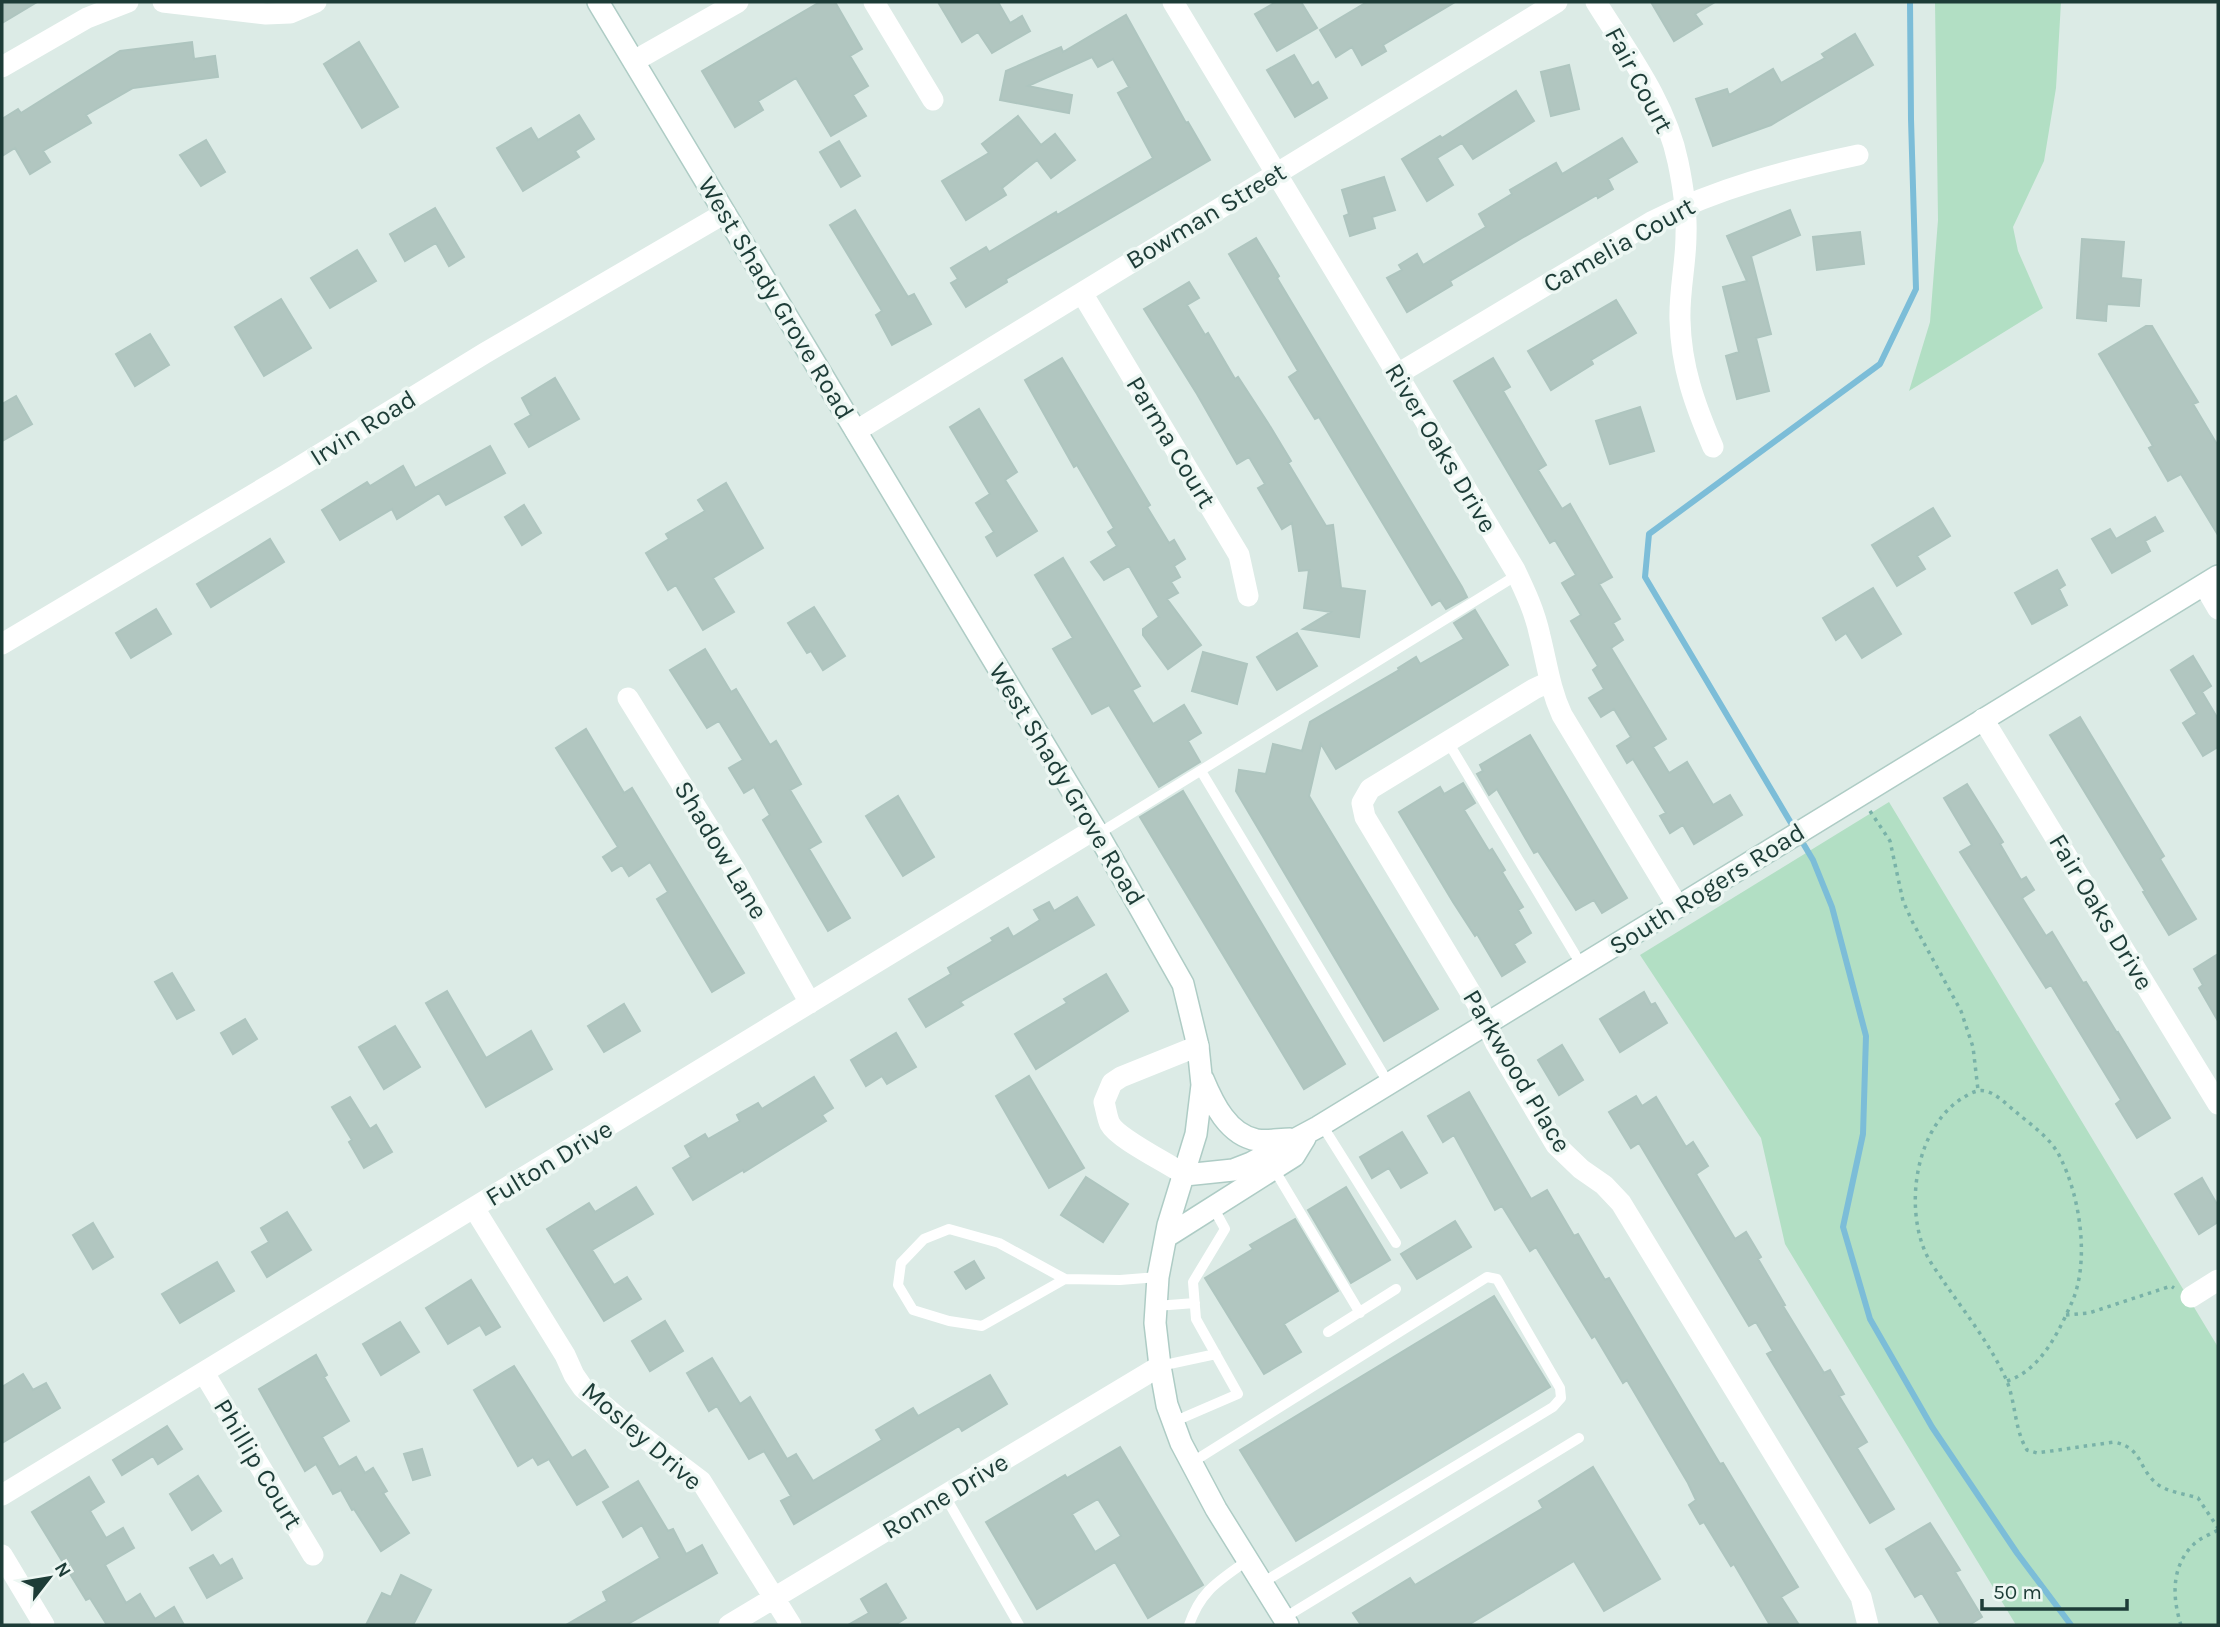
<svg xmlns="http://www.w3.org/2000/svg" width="2220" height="1627" font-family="Karla,sans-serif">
<rect width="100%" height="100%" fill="#dcebe6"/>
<path fill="#b2dfc4" d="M1935 2H2061L2056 88 2044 161 2013 227 2018 251 2043 308 1909 391 1930 322 1938 220Z
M1889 802 2218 1347V1625H2016L1785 1244 1761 1138 1640 955Z"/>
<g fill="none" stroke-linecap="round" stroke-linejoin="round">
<path stroke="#7cbdd8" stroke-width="6" d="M1910 2 1911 119 1916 289 1880 364 1649 534 1645 577 1813 860 1832 907 1866 1036 1863 1134 1843 1227 1870 1319 1932 1427 2017 1553 2071 1625"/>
</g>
<path fill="#b1c6c0" stroke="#aec5bf" stroke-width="2" fill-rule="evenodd" d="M2 2H37L2 23Z
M820 2H835L862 49 850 56 868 86 853 95 866 116 831 136 796 78 758 101 763 110 735 127 702 71Z
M938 2H998L1010 23 1022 16 1030 31 992 53 978 32 962 42Z
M1276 2H1301L1317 28 1277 51 1255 14Z
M1367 2H1455L1383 45 1386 51 1362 65 1352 47 1336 57 1320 30Z
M1651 2H1715L1695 14 1702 24 1674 41Z
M1126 15 1186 123 1188 122 1210 160 1006 279 1007 282 966 307 951 283 958 279 951 268 986 247 989 252 1056 212 1057 215 1153 158 1118 93 1129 87 1113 59 1098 67 1092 57 1028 86 1072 95 1069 113 1000 100 1006 71 1061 47 1063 52Z
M1855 34 1873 65 1771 125 1713 146 1696 99 1727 89 1729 95 1773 69 1781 83 1825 58 1822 54Z
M192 42 194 59 215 56 218 77 133 88 86 115 91 123 43 151 50 162 30 174 15 148 2 156V119L18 109 21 113 120 51Z
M359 42 398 107 362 128 324 64Z
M1294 55 1312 86 1318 82 1327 98 1295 117 1267 70Z
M1569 65 1579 109 1551 116 1541 72Z
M1516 91 1534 121 1473 159 1462 143 1437 158 1453 185 1427 201 1402 159 1440 136 1442 138Z
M579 115 594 139 575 151 579 157 523 191 497 148 531 128 538 140Z
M1018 116 1041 145 1055 134 1075 160 1051 178 1037 160 1002 188 1006 195 966 220 942 181 989 153 982 144Z
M1622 138 1637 162 1608 179 1613 189 1598 198 1597 195 1522 238 1450 281 1452 285 1407 312 1387 278 1402 270 1399 265 1417 254 1423 265 1486 227 1479 214 1512 194 1510 190 1556 163 1562 174Z
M206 140 225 172 201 186 180 155Z
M839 141 860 176 841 187 820 152Z
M1384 177 1395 210 1372 217 1375 228 1350 236 1344 216 1349 214 1342 190Z
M435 208 464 257 449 266 436 243 405 261 390 234Z
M855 210 908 297 914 294 931 324 892 345 876 315 882 311 830 225Z
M1790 210 1800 235 1751 256 1771 334 1756 338 1769 391 1737 399 1726 356 1739 352 1723 287 1747 281 1727 236Z
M1860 232 1864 264 1817 270 1813 237Z
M1256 238 1279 276 1277 278 1462 587 1467 597 1446 609 1440 600 1432 605 1319 417 1315 419 1289 377 1298 371 1229 254Z
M2082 239 2124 242 2121 278 2141 280 2139 306 2107 304 2106 321 2077 318Z
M357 250 376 281 330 308 311 278Z
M1189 282 1199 298 1187 305 1205 335 1208 333 1235 379 1238 377 1268 423 1291 461 1288 463 1326 526 1333 525 1341 588 1365 591 1359 637 1303 629 1331 612 1304 608 1309 570 1299 571 1292 523 1282 529 1258 488 1265 484 1249 457 1237 464 1197 394 1144 309Z
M281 299 311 348 264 376 235 327Z
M1616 300 1636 333 1591 360 1593 364 1551 390 1528 351Z
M2146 326H2152L2177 368 2198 402 2193 404 2218 446V535L2181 474 2168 481 2149 448 2153 446 2099 354Z
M150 334 169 365 135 386 116 354Z
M1062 358 1150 505 1147 507 1169 543 1174 540 1185 559 1174 566 1180 577 1171 582 1178 593 1167 599 1201 645 1168 669 1143 635V629L1159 617 1129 566 1104 580 1091 562 1117 546 1108 532 1114 528 1077 465 1074 467 1025 380Z
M1493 358 1510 387 1503 391 1546 465 1538 470 1562 509 1570 504 1612 577 1599 584 1620 619 1613 623 1623 640 1611 648 1666 739 1653 747 1669 773 1687 762 1713 805 1730 795 1742 815 1694 844 1683 825 1670 833 1660 816 1666 813 1633 759 1627 763 1617 746 1631 737 1614 709 1601 717 1589 698 1604 689 1593 670 1598 666 1571 621 1581 615 1562 583 1576 575 1555 540 1550 543 1454 381Z
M555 378 579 419 529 447 515 424 531 415 522 398Z
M16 396 32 424 2 441V404Z
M1640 407 1654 451 1610 464 1596 421Z
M979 409 1017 472 1005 480 1037 531 997 556 986 537 994 532 976 503 990 494 950 427Z
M490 446 505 473 446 505 439 493 397 519 392 509 340 540 322 510 367 482 370 486 403 466 415 488Z
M726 483 763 548 713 578 734 612 703 630 676 585 668 590 646 553 669 539 666 534 705 511 698 500Z
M524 505 541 533 522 545 505 517Z
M1933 508 1950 536 1917 556 1925 569 1897 586 1872 545Z
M2155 517 2163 531 2145 541 2150 551 2112 573 2092 539 2110 529 2116 539Z
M270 539 284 562 211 607 197 584Z
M1063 558 1140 686 1132 690 1153 724 1184 705 1201 733 1188 741 1200 762 1159 787 1109 705 1092 714 1053 649 1073 638 1035 575Z
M2057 570 2065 585 2059 589 2067 605 2032 624 2015 593Z
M1873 588 1901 634 1862 658 1846 633 1836 640 1823 618Z
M814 607 845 656 823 670 811 651 807 653 788 623Z
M156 609 171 634 131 658 116 633Z
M1475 610 1508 665 1336 769 1321 744 1309 796 1438 1009 1384 1041 1236 791 1239 770 1266 774 1273 744 1302 751 1310 722 1399 670 1398 668 1416 657 1420 664 1464 639 1454 623Z
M1297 633 1317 666 1277 690 1257 657Z
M705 649 731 692 736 689 770 745 776 741 801 784 790 790 821 842 809 849 850 918 828 931 763 820 770 815 754 787 744 793 729 768 743 760 719 721 707 728 670 670Z
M1203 652 1247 664 1237 704 1192 691Z
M2193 656 2211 686 2202 692 2218 719V747L2203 756 2183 723 2197 714 2171 670Z
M2080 717 2164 856 2160 859 2196 919 2169 935 2143 892 2145 891 2050 735Z
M586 729 624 793 632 788 744 973 712 992 657 899 668 892 650 862 629 876 622 865 612 871 603 857 618 847 556 748Z
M1530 735 1627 898 1602 913 1594 900 1576 910 1538 851 1534 853 1497 789 1489 795 1477 774 1483 771 1480 765Z
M1463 783 1475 803 1464 810 1489 851 1492 849 1505 870 1502 872 1523 907 1518 910 1531 933 1514 944 1525 962 1502 976 1477 934 1475 936 1453 902 1399 812 1440 787 1444 794Z
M1967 784 2003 842 2000 844 2021 880 2026 877 2034 890 2022 898 2046 936 2052 932 2083 983 2086 982 2117 1033 2118 1032 2170 1118 2137 1138 2116 1104 2121 1100 2051 985 2046 988 1960 852 1972 845 1944 798Z
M1183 791 1345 1064 1304 1089 1140 817Z
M898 796 934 857 903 876 866 816Z
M1077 897 1094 925 960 1002 963 1005 926 1027 909 999 951 974 948 968 993 941 991 938 1008 928 1013 937 1040 920 1034 910 1049 902 1054 911Z
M2218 954V1021L2199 988 2203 985 2194 969Z
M172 973 194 1010 177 1019 155 982Z
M1106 974 1128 1011 1036 1069 1015 1034 1067 1003 1064 999Z
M447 991 486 1058 531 1031 552 1069 486 1107 426 1003Z
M1644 992 1651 1005 1655 1003 1667 1023 1620 1052 1600 1019Z
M624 1004 640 1031 604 1052 588 1026Z
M245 1019 257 1039 233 1054 221 1033Z
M395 1026 420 1067 384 1089 359 1047Z
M896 1033 916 1067 887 1084 882 1076 866 1086 851 1060Z
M1562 1045 1583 1080 1559 1095 1538 1060Z
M1029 1076 1084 1168 1049 1188 996 1096Z
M814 1077 833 1108 822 1115 826 1121 744 1172 743 1170 693 1200 673 1168 691 1157 685 1146 705 1134 708 1139 740 1121 737 1115 758 1103 762 1109Z
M1469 1092 1531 1199 1547 1190 1574 1236 1578 1234 1605 1280 1609 1278 1720 1464 1723 1463 1798 1587 1781 1597 1799 1625H1770L1734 1564 1731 1566 1704 1522 1700 1524 1689 1505 1696 1500 1688 1483 1627 1380 1623 1383 1595 1336 1592 1338 1536 1247 1530 1251 1502 1206 1495 1210 1454 1135 1443 1142 1428 1116Z
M1636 1096 1642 1106 1656 1097 1686 1147 1693 1142 1708 1166 1696 1174 1735 1239 1746 1232 1761 1257 1758 1259 1785 1305 1783 1306 1824 1373 1830 1370 1844 1394 1839 1396 1867 1442 1857 1448 1894 1509 1870 1523 1767 1354 1773 1351 1756 1322 1749 1326 1639 1143 1631 1148 1609 1112Z
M350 1097 370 1129 376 1125 392 1152 364 1168 349 1142 352 1140 332 1107Z
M1402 1132 1427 1173 1401 1188 1389 1168 1372 1178 1360 1157Z
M1086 1177 1128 1204 1103 1242 1061 1215Z
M2202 1178 2218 1206V1222L2199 1234 2175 1194Z
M636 1187 653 1214 592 1250 614 1285 627 1277 641 1299 604 1321 547 1229 589 1203 595 1212Z
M1346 1187 1390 1260 1351 1283 1308 1210Z
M287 1212 311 1250 267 1277 252 1252 269 1242 261 1228Z
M1295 1219 1338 1291 1284 1324 1301 1352 1264 1374 1205 1278 1253 1249 1250 1245Z
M1455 1221 1471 1247 1417 1279 1401 1254Z
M93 1223 113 1257 93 1269 73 1235Z
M974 1261 984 1278 966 1289 955 1272Z
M217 1262 234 1291 180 1323 162 1294Z
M471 1280 500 1327 486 1335 480 1325 448 1344 426 1308Z
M1494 1296 1550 1387 1296 1541 1240 1450Z
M665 1321 683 1351 650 1371 632 1341Z
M400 1322 419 1352 381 1375 363 1344Z
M316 1355 327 1375 324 1377 349 1421 322 1437 339 1467 356 1457 365 1473 373 1468 387 1491 383 1493 409 1533 381 1551 354 1509 352 1510 341 1490 333 1494 316 1464 305 1471 259 1389Z
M712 1358 740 1404 750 1397 787 1459 796 1454 813 1481 882 1440 876 1430 913 1408 918 1416 990 1375 1007 1404 962 1431 959 1426 794 1524 781 1501 791 1496 764 1451 749 1459 717 1406 709 1411 687 1373Z
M514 1366 572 1458 585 1450 608 1487 577 1505 549 1459 538 1465 533 1457 518 1466 474 1390Z
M23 1374 33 1390 46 1383 60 1408 2 1443V1387Z
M167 1426 182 1449 158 1464 153 1456 122 1475 113 1460Z
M1120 1447 1203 1585 1148 1618 1115 1562 1037 1609 986 1522 1065 1475 1067 1478ZM1098 1499 1121 1536 1095 1552 1072 1514Z
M422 1449 430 1475 413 1480 404 1454Z
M1593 1467 1660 1579 1604 1611 1574 1561 1468 1625H1361L1353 1613 1410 1578 1415 1585 1543 1508 1539 1501Z
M198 1476 221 1511 192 1530 170 1494Z
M89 1477 104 1502 90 1511 106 1538 123 1528 134 1548 105 1565 126 1603 140 1594 155 1619 174 1607 184 1625H107L90 1598 86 1600 32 1512Z
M638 1481 668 1531 673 1529 686 1554 702 1545 717 1573 626 1625H566L607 1601 603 1592 660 1558 642 1525 623 1537 603 1502Z
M1930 1523 1960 1570 1955 1572 1982 1617 1969 1625H1941L1922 1593 1915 1597 1886 1549Z
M213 1555 220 1566 232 1559 242 1578 207 1598 190 1568Z
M401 1575 431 1590 413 1625H366L382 1593 391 1597Z
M886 1584 906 1618 895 1625H848L869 1613 861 1599Z"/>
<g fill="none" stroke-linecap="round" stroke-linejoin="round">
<g stroke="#aeccc5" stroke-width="24">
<path id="secondary" d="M598 2 1098 834 1183 984 1198 1046 1202 1085 1196 1134 1168 1225 1158 1277 1155 1323 1160 1366 1167 1405 1181 1443 1216 1509 1288 1625
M1203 1079C1213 1103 1228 1135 1257 1140 1267 1142 1280 1139 1290 1139
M1185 1175 1233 1170 1251 1163 1318 1127 2218 576
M1166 1237 1294 1156 1305 1138"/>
</g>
<path stroke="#79b2a8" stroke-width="3.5" stroke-dasharray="3.5 5" stroke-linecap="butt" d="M1870 811 1890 841 1903 901 1913 923 1961 1011 1973 1047 1978 1090
M2066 1315 2089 1313 2171 1286 2174 1288
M2007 1381C2041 1370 2058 1333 2072 1302 2090 1261 2080 1196 2060 1157 2051 1138 2031 1125 2016 1112 2007 1105 1996 1093 1985 1091 1976 1089 1968 1095 1961 1099 1917 1128 1905 1201 1924 1249 1929 1262 1939 1274 1946 1285 1967 1315 1991 1346 2006 1379 2016 1402 2014 1429 2027 1450L2037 1453 2114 1442C2143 1448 2138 1468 2156 1483 2166 1492 2186 1494 2198 1498L2218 1528
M2181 1625C2172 1597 2171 1566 2194 1544 2200 1538 2211 1534 2218 1530"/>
<path stroke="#fff" stroke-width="10" d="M1448 742 1582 966
M1201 771 1389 1084
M1098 834 1517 575
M1322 1125 1396 1243
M1274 1169 1360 1313
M1065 1279 982 1326 949 1321 913 1310 898 1285 901 1263 924 1239 949 1229 999 1243 1065 1279 1120 1280 1158 1277
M1156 1306 1195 1303
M1328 1332 1396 1289
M1160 1366 1216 1354
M1173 1422 1238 1394 1196 1319 1193 1282 1225 1229 1213 1207
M1191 1463 1487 1277 1497 1279 1560 1388 1561 1398 1553 1407 1262 1583
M945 1496 1019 1625
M1284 1618 1579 1438
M1189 1625C1201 1590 1219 1581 1248 1560"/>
<path stroke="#fff" stroke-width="21" d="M163 2 266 14 290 13 316 2
M874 2 933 100
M1173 2 1515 570C1525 591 1535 612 1540 636 1547 664 1550 689 1562 715L1678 907
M1596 2C1627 52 1666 103 1678 162 1683 186 1687 211 1686 235 1686 264 1679 291 1680 320 1681 367 1695 405 1713 447
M634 61 738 2
M2 67 87 18 128 2
M1082 293 1239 555 1248 596
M1396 375 1653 221C1718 188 1787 170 1858 155
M856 431 1557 2
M2204 585 2218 609
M2 644 286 475 485 353 725 213
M1549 682 1534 689 1370 789 1362 803 1365 817 1478 1005 1496 1044 1556 1145 1581 1169 1604 1185 1621 1203 1861 1597 1868 1625
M628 698 735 870 810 1003
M1983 719 2218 1104
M1185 1175C1168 1163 1118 1139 1110 1124 1107 1118 1106 1109 1104 1102L1112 1083 1121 1077 1198 1046
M474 1208 565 1355 574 1375 583 1388 622 1421 701 1481 791 1625
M2191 1297 2218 1280
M204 1373 313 1555
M2 1495 1095 829
M2 1555 44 1625
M729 1625 1160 1366"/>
<use href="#secondary" stroke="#fff" stroke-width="21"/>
</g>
<g text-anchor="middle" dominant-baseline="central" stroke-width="7" stroke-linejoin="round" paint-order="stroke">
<g font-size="26" fill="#1d3c37" stroke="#edf7f3">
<text transform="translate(1639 80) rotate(62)">Fair Court</text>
<text transform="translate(1206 216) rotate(-31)">Bowman Street</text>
<text transform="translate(1619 245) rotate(-29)">Camelia Court</text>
<text transform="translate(776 298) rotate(59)">West Shady Grove Road</text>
<text transform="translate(363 428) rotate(-32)">Irvin Road</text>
<text transform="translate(1171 442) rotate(59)">Parma Court</text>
<text transform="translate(1441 448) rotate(59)">River Oaks Drive</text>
<text transform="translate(1067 784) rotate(59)">West Shady Grove Road</text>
<text transform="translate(721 850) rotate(59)">Shadow Lane</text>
<text transform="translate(1707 889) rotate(-32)">South Rogers Road</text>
<text transform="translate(2101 912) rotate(59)">Fair Oaks Drive</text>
<text transform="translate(1517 1071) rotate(59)">Parkwood Place</text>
<text transform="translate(549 1163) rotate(-31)">Fulton Drive</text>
<text transform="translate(642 1436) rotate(41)">Mosley Drive</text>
<text transform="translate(258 1464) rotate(59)">Phillip Court</text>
<text transform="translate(945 1496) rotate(-31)">Ronne Drive</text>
</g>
</g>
<rect width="2220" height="1627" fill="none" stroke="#1d3c37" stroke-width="7"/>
<g transform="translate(49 1578) rotate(59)" stroke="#edf7f3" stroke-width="5" paint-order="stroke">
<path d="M0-5L12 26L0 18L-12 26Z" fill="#1d3c37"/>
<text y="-10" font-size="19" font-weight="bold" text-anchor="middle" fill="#1d3c37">N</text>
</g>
<path d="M1982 1599v10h145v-10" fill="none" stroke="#1d3c37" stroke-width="3.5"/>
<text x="1993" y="1599" font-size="21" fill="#1d3c37" stroke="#edf7f3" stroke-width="5" paint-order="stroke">50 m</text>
</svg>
